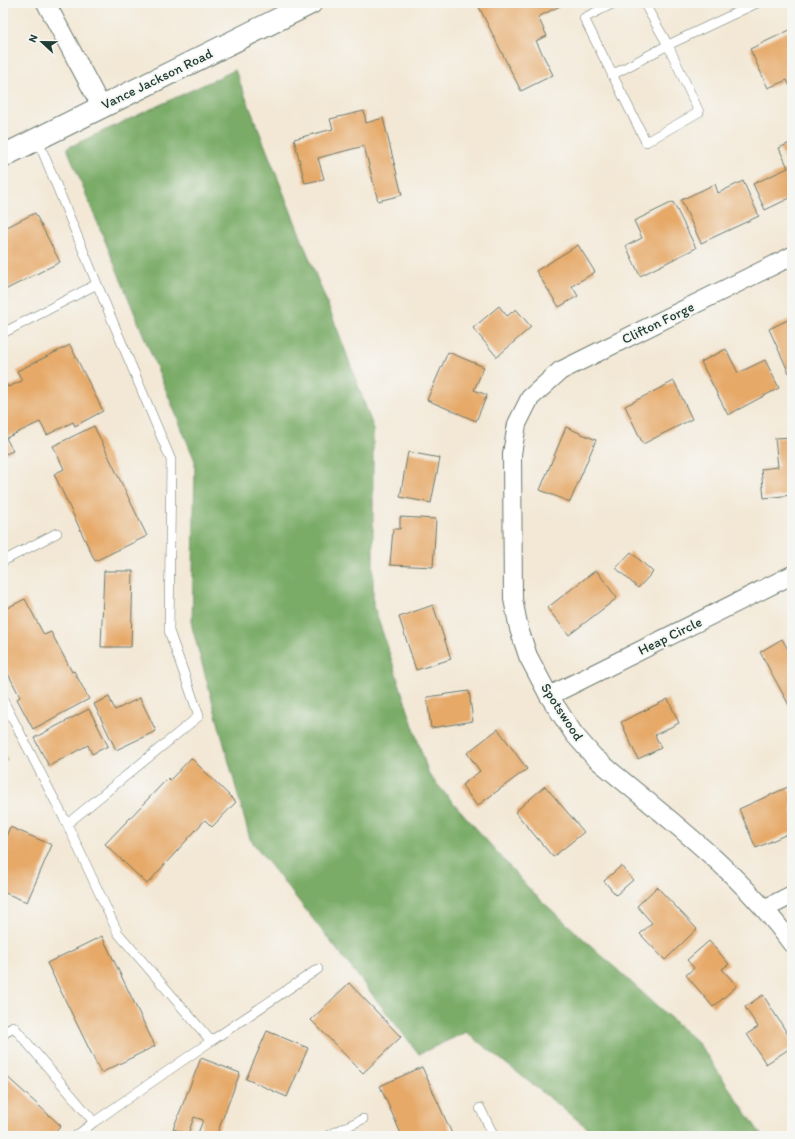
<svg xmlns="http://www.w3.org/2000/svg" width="795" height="1139" font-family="Itim,sans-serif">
<rect width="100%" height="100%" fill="#f6f6f2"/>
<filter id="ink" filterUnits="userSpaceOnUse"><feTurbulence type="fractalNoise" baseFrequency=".025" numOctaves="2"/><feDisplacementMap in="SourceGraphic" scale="8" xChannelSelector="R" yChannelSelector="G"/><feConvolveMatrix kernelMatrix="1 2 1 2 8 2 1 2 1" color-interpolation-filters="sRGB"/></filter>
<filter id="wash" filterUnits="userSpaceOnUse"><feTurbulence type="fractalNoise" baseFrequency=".012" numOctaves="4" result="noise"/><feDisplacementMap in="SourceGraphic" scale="16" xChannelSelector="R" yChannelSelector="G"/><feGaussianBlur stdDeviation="0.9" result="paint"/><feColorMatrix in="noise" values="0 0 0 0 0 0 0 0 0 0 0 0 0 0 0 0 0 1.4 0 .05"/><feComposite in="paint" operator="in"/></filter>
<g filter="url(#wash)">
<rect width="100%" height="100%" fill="#f3e8d6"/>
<path fill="#7aac68" stroke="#4c744e" d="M235 70 340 336 373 427V603L429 775 533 893 699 1044 762 1136H596L594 1133 466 1032 419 1054 250 839 192 627 195 461 67 148Z"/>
<g id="blocks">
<path fill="#e6a968" d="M477 3H566L538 17 547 36 536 41 553 75 521 91Z
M792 29V91L787 80 768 88 750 49Z
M364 111 366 123 383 118 402 195 378 201 364 146 318 158 324 179 305 183 294 139 333 129 330 119Z
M792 142V197L765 210 753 184 788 168 779 148Z
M743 181 759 216 701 243 681 200 715 184 718 193Z
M673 202 696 248 640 276 626 246 642 238 634 221Z
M35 213 60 262 3 291V229Z
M578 245 595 272 572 286 578 296 559 307 536 271Z
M499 306 507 316 516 309 531 327 497 357 473 328Z
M792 318V371L789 373 769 329Z
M70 345 103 411 75 426 73 422 47 435 40 422 6 438 13 451 3 455V377L8 387 22 381 17 371Z
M726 349 738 373 765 360 779 388 728 415 701 362Z
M448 352 484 367 474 390 487 395 476 421 427 400Z
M674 381 692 419 643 444 625 406Z
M94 426 147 536 95 561 54 474 64 469 53 446Z
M566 427 596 440 570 502 540 490Z
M792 437V495L764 498 761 469 778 467 775 438Z
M408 452 440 458 431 503 400 497Z
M400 517 436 519 433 567 390 565 393 529H400Z
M631 552 653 572 638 588 616 568Z
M596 570 617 598 569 635 547 608Z
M104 571H133L131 647H101Z
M25 599 44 635 51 632 72 672 74 671 89 699 33 729 17 699 20 697 3 664V610Z
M433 605 451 659 416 670 399 617Z
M782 639 792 656V706L790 707 760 652Z
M469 691 473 721 431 728 427 697Z
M109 697 115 710 140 698 156 731 116 750 94 704Z
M668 699 679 723 655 735 661 748 638 759 621 722Z
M89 709 108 746 92 754 88 745 49 766 34 738Z
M498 729 527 769 477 806 462 785 480 771 467 753Z
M3 750 8 760 3 763Z
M191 758 236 802 212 827 205 820 147 884 105 844 168 778 170 780Z
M545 786 584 832 553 857 515 812Z
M788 787 792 796V832L756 848 739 809Z
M10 827 52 845 27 902 3 892V843Z
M621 866 633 880 616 895 604 881Z
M657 887 697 929 665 960 640 934 652 923 637 906Z
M102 936 155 1046 101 1073 47 963Z
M709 941 729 964 722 969 737 986 713 1007 686 975 694 968 687 960Z
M349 983 401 1037 363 1073 311 1020Z
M763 995 792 1041V1047L766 1064 747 1034 758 1027 745 1007Z
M267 1031 308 1048 287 1097 246 1079Z
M201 1058 240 1073 216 1136H197L203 1120 194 1117 188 1134 173 1129Z
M422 1067 453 1136H402L380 1086Z
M3 1073 61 1126 52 1136H3Z"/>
</g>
</g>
<g filter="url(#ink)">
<use href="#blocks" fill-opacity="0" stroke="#69796d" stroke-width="1"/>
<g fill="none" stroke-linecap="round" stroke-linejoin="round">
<g stroke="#69796d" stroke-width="10">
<path id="service" d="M614 3 584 18 646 142 699 112 668 45 644 3
M612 75 668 45 757 3
M3 333 97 284 37 138
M3 561 57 533
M3 700 67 824 199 716 169 631 171 460 97 284
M67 824 118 933 211 1041 318 969
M3 1035 13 1026 94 1122
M480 1108 494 1136
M76 1136 94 1122 211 1041
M327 1136 363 1119"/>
</g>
<g stroke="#69796d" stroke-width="20">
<path id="minor" d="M46 3 101 106
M792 256 560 371 530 398 517 424 512 454 513 599 519 629 528 656 549 696 574 734 594 757C663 815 739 870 792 944
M549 696 792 575
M764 909 792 895"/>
</g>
<g stroke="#69796d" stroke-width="24">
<path id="secondary" d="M3 156 311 3"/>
</g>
<use href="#service" stroke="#fff" stroke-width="9"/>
<use href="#minor" stroke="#fff" stroke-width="18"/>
<use href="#secondary" stroke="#fff" stroke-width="22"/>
</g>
</g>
<g text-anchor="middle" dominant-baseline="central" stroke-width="4" stroke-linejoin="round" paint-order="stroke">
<g font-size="14" fill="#1f3d34" stroke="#f6f6f2">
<text transform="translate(157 79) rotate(-26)">Vance Jackson Road</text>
<text transform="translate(658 323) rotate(-26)">Clifton Forge</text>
<text transform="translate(670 636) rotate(-26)">Heap Circle</text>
<text transform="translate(562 712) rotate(57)">Spotswood</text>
</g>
</g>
<rect width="795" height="1139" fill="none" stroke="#f6f6f2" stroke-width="16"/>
<g transform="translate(42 42) rotate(292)" stroke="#f6f6f2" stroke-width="3" paint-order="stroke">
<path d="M0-3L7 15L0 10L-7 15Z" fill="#1f3d34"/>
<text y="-6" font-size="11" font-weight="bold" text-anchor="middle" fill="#1f3d34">N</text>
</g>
</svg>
